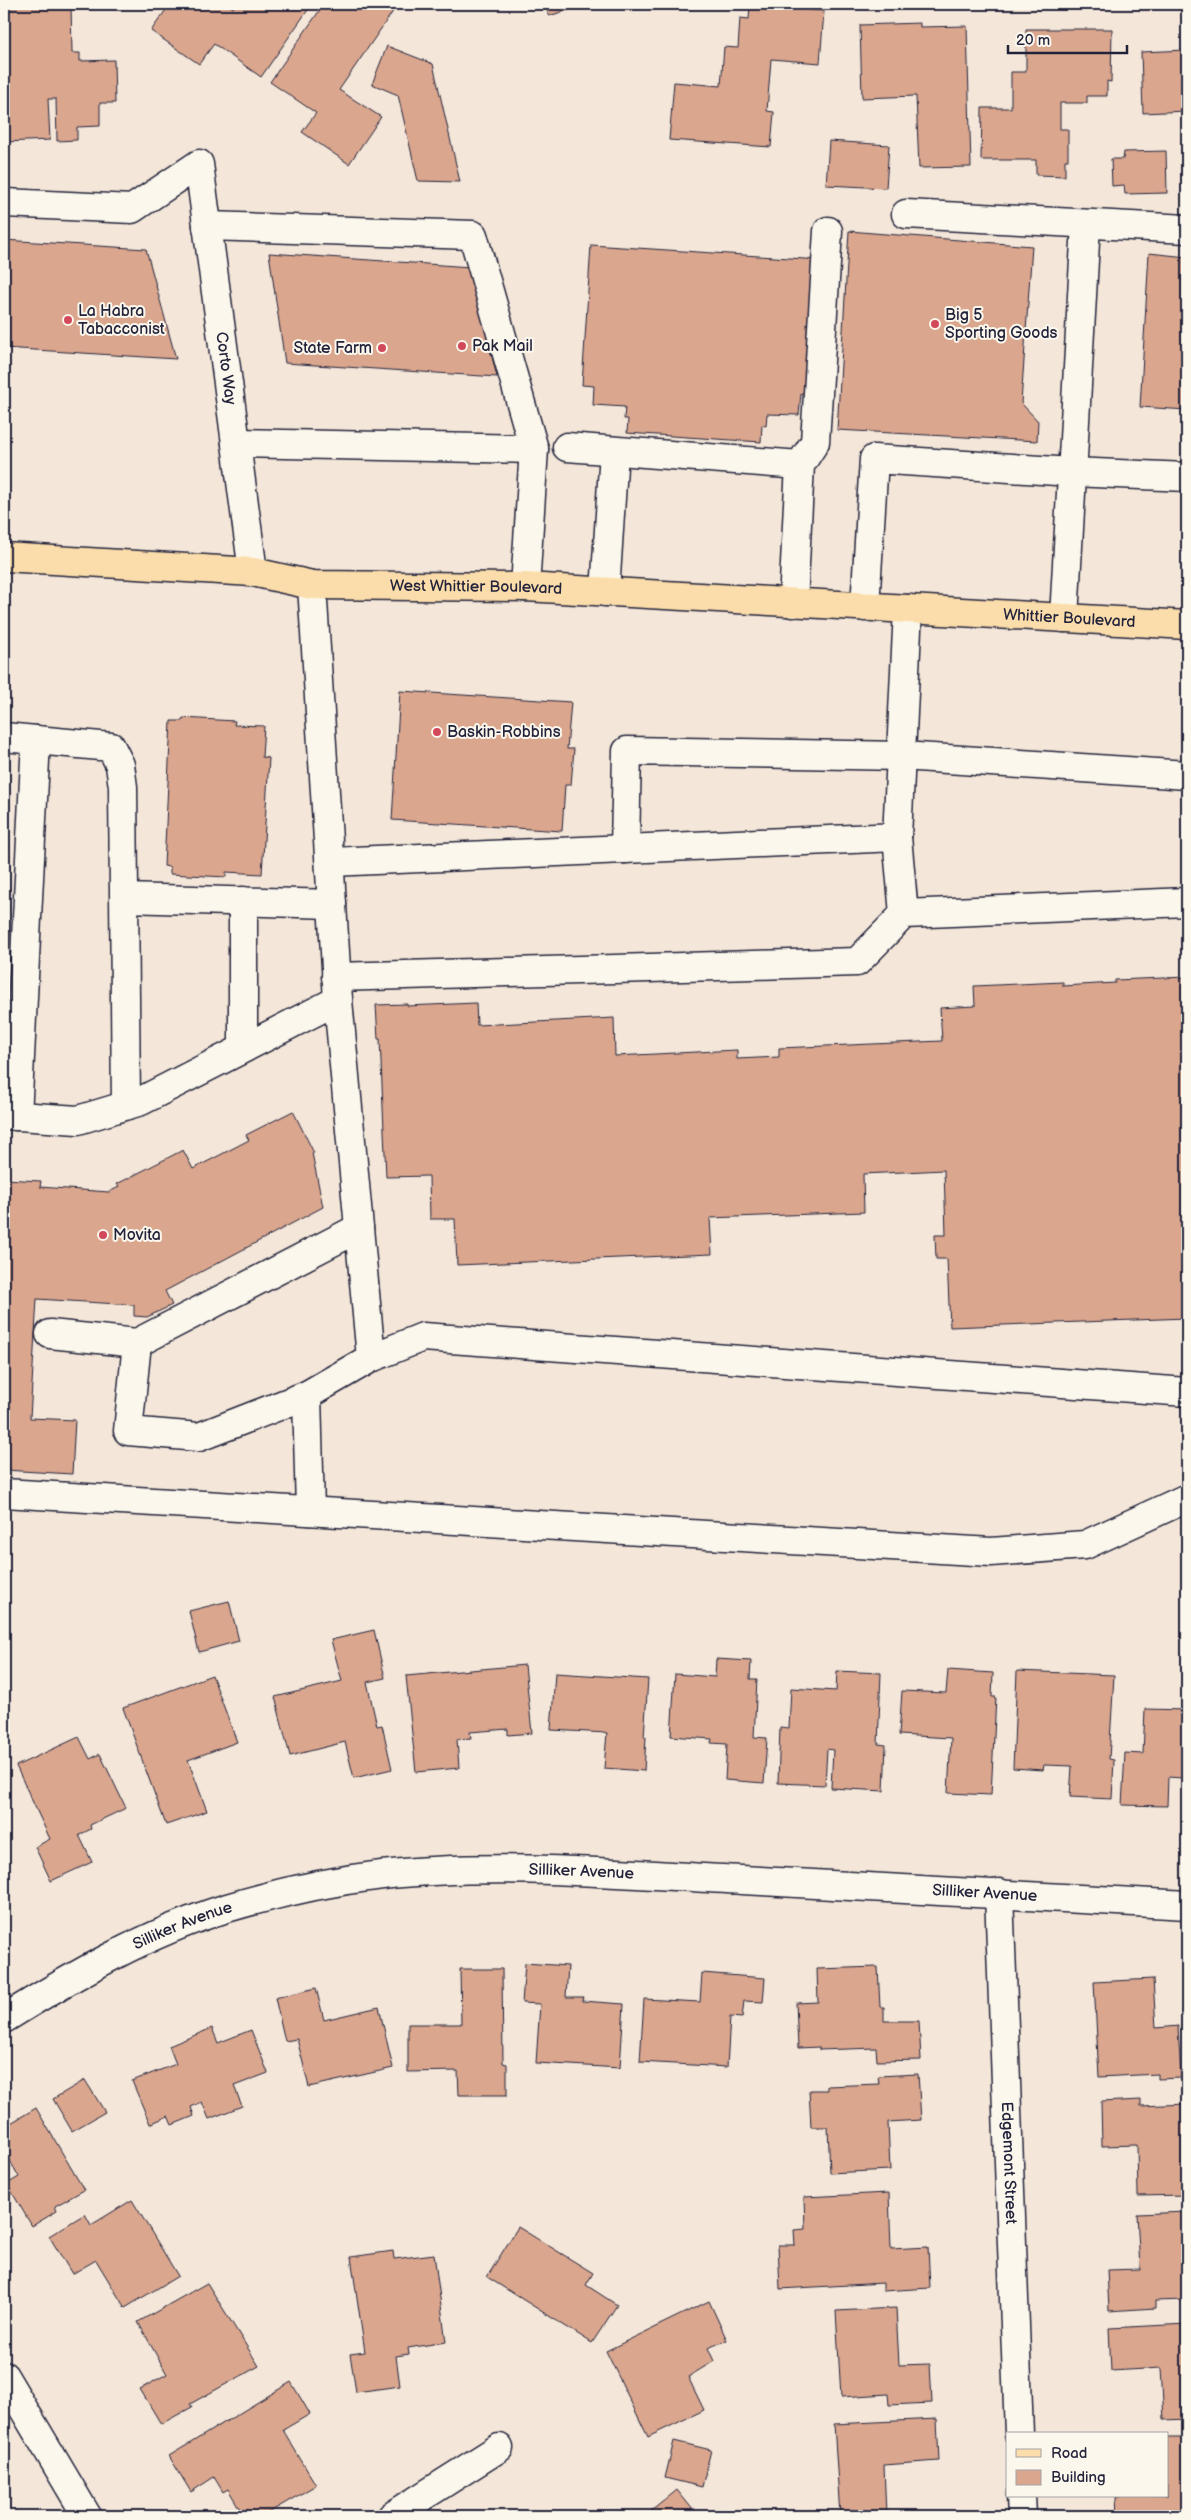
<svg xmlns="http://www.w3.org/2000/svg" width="1191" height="2520" font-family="'Balsamiq Sans',sans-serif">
<rect width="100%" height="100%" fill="#f4e7d9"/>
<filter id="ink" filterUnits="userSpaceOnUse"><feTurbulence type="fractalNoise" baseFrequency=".02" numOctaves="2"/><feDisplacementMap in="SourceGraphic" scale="10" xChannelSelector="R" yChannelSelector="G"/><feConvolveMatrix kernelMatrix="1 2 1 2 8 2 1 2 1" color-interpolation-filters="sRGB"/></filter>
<g filter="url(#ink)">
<path fill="#daa68e" stroke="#22223b" d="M4 4H71L72 53H80V61L114 60 115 103H100V126L77 127V140L57 141 56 99H48L50 140 4 142Z
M170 4H227L233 8 236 4H312L261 77 214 44 199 64 151 31Z
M324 4H398L339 90 381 117 349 164 302 132 316 113 270 82Z
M545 4H587L549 16Z
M750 5 824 11 820 63 771 59 767 111 774 112 771 147 669 140 674 82 721 86 724 47 738 48 740 18 749 19Z
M920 23V27L967 26 971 167 919 168 916 96 862 98 860 25Z
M1026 29H1112L1111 82 1107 81V96H1087V103H1060V129H1068V160H1065V176L1036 175V160H981L982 108H1011V72H1026Z
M387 46 433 64 460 182 418 181 398 95 372 84Z
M1187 50V111L1143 113 1141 52Z
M829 141 889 145 886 188 826 185Z
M1166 151 1167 193 1125 194 1124 185 1112 186 1111 159H1123L1124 152Z
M849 231 1032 246 1021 403 1038 421 1037 441 837 430Z
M4 240 146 249 176 359 4 348Z
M591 245 820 260 811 394 801 393 799 415 767 414 766 426 762 425 761 442 627 433 628 419H624L625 407 593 405 594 386 582 385Z
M269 253 470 267 497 377 285 363Z
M1149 253 1187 257V410L1140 407Z
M400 691 571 702 567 749H574L571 785H565L562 831 392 820Z
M183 718 235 721 234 725 264 726 262 757 269 758 262 874 226 872V877L170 874V867L164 866 171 721H182Z
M1187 977V1318L950 1327 947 1259H936L935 1235H946L944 1170 863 1174 864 1212 710 1218 712 1254 457 1265 455 1219H430L429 1176 386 1177 380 1039H378L376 1005 407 1004V1006L476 1003 477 1025 614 1018 615 1056 737 1050V1059L779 1057V1048L942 1041 940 1008 975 1006 974 986 1063 982V986L1115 983V980Z
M293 1111 314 1153H312L323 1207 165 1291 172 1305 147 1317 134 1316V1305L37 1299 30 1418 75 1420 72 1474 4 1470V1179L41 1181 40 1187 109 1192 119 1187 117 1184 183 1150 193 1169 249 1140 246 1135Z
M229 1601 239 1641 199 1652 189 1611Z
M374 1630 385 1678 367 1682 377 1726 382 1725 392 1769 354 1778 345 1742 290 1756 275 1697 342 1681 331 1640Z
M716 1659 751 1661 750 1679H757L754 1737 767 1738 764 1783 725 1780 727 1744 711 1743 712 1739 671 1736 675 1674 715 1677Z
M525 1665 532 1733 508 1735V1729L470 1732 471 1738 457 1739 459 1768 416 1772 406 1676Z
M948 1670 993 1673 992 1697H996L991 1795 948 1793 951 1738 899 1735 902 1691 946 1693Z
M837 1671 881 1673 878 1744 886 1745 884 1791 831 1788 833 1750 827 1749 825 1785 778 1783 780 1727 789 1728 791 1688 836 1691Z
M1017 1671 1114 1675 1109 1759 1114 1760 1112 1799 1070 1797 1072 1766 1044 1765 1043 1770 1013 1768Z
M555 1673 648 1679 644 1737H646L644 1771 604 1768 607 1733 551 1730Z
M212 1675 237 1742 188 1760 207 1811 166 1825 123 1708Z
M1145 1709 1187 1710V1774H1182V1778L1168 1777 1167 1806 1122 1805 1125 1753 1143 1754Z
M79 1737 90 1759 100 1754 126 1808 90 1825 91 1829 79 1835 92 1862 51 1881 35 1847 50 1839 16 1766Z
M525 1963 568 1966 566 1997H583L582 2001 624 2004 620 2068 536 2063 540 2004 522 2003Z
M878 1967 880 2007H884V2021H919L921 2060 877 2061 876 2048 819 2050V2047L798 2048 796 2003 818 2002 817 1969Z
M460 1969H502L503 2063 507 2064V2095H459L458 2071 408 2072V2024H461Z
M702 1973 765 1978 763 2002 744 2001 742 2018 730 2017 727 2067 640 2062 644 1999 700 2002Z
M1153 1979 1156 2028 1178 2026 1181 2078 1158 2079V2074L1099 2077 1094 1982Z
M316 1988 324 2020 379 2007 393 2068 309 2087 297 2039 285 2041 275 1998Z
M212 2028 218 2043 251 2030 268 2073 234 2086 242 2106 209 2119 202 2102 191 2107 194 2116 172 2125 168 2116 150 2124 132 2081 176 2064 169 2046Z
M918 2074 921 2120 888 2122 890 2170 830 2173 828 2127H811L809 2090H827V2086L879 2084 878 2076Z
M85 2080 105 2112 72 2131 53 2099Z
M1141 2100V2106L1187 2104V2195L1138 2196 1137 2145 1102 2146 1101 2102Z
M36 2108 84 2190 55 2206 57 2211 32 2226 7 2184 19 2177 4 2150V2127Z
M889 2193 891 2249 928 2247 930 2288 883 2291V2283L780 2289 778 2245H795L794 2230 805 2229 804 2197Z
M132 2200 178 2276 125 2308 96 2260 72 2274 49 2236 85 2214 91 2225Z
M1187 2212V2300L1155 2301V2308L1109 2311 1107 2270 1140 2269 1137 2214Z
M518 2227 593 2273 586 2285 617 2305 592 2343 487 2277Z
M393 2251 394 2259 434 2254 446 2342 408 2348 409 2354 396 2356 400 2386 356 2392 350 2354 365 2352 351 2257Z
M207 2283 259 2366 190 2404 192 2407 161 2424 140 2389 167 2374 138 2322Z
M709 2301 727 2340 708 2348 714 2361 688 2377 704 2410 648 2437 606 2351Z
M896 2308 899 2365 930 2364 932 2403 889 2405 888 2394 841 2397 836 2311Z
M1187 2324V2419L1164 2420 1161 2368 1111 2371 1109 2328Z
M291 2382 310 2414 283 2430 316 2485 263 2516H244L228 2489 223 2492 214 2477 191 2492 169 2456Z
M937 2419 939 2461 884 2465 886 2516H840L834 2424Z
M1167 2438H1187V2516H1117L1116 2497 1167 2496Z
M674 2441 711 2450 702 2487 665 2478Z
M677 2490 698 2516H645Z"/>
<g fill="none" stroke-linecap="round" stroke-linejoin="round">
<g stroke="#22223b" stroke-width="31">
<g id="minor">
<path id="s1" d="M5 203 132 209 199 164 253 572"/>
<path d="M906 214 1187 229"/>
<path d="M207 226 473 235 534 449 525 587"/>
<path d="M236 443 534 449"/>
<path d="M567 447 800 465"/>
<path d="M312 585 338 1000 371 1358 423 1337 1187 1392"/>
<path d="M605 592 614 451"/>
<path d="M793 603 800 465 815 442 828 231"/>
<path d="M865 607 874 459 1072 472 1187 477"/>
<path d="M1064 618 1086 224"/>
<path d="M4 737 36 740 17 1116"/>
<path d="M36 740 111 747 120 765 123 787 126 1105"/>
<path d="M897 837 904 914"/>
<path d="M625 849 627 751 902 756 1187 775"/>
<path d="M331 862 897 837 908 609"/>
<path d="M125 898 332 904"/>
<path d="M243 901V1048"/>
<path d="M336 977 857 962 904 914 1187 902"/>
<path d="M4 1115 78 1120 141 1101 338 1000"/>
<path d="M50 1334 137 1343 359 1228"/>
<path d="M137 1343 128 1431 199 1437 307 1395 371 1358"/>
<path d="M307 1395 310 1511"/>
<path d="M4 1493 991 1552 1085 1545 1187 1498"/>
<path id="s2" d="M999 1893 1019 2434"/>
<path id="s3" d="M4 2019C74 1975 147 1933 227 1908 277 1893 331 1881 382 1875 498 1862 626 1874 742 1880 891 1887 1039 1896 1187 1905"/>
<path d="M4 2376 87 2516"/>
<path d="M1021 2496 1022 2516"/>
<path d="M392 2516 499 2448"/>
</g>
</g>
<g stroke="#22223b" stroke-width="31">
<g id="major">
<path id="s4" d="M4 557 253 572 312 585 525 587 1187 625"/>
</g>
</g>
<use href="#minor" stroke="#fbf7ec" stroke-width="28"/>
<use href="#major" stroke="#fbddab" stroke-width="28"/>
</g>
</g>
<g fill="#d1495b" stroke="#fbf7ec" stroke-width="2">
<circle cx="68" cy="320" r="5"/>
<circle cx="935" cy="324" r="5"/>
<circle cx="462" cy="346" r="5"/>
<circle cx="382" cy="348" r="5"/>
<circle cx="437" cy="732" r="5"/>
<circle cx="103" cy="1235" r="5"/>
</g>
<g text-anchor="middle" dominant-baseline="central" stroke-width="4" stroke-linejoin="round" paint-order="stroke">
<g font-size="16" fill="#22223b" stroke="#fbf7ec" text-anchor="start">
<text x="78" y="311">La Habra<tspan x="78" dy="18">Tabacconist</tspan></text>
<text x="945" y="315">Big 5<tspan x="945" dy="18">Sporting Goods</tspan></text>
<text x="472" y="346">Pak Mail</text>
<text x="372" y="348" text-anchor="end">State Farm</text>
<text x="447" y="732">Baskin-Robbins</text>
<text x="113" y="1235">Movita</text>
</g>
<g font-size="16" fill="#22223b" stroke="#fbf7ec">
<text stroke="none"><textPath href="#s1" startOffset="414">Corto Way</textPath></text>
<text stroke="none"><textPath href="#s4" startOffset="474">West Whittier Boulevard</textPath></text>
<text stroke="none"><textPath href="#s4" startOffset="1068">Whittier Boulevard</textPath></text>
<text stroke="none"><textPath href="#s3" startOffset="608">Silliker Avenue</textPath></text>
<text stroke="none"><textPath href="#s3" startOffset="1012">Silliker Avenue</textPath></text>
<text stroke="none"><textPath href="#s3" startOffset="202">Silliker Avenue</textPath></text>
<text stroke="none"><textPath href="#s2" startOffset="270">Edgemont Street</textPath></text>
</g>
</g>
<rect width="1191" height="2520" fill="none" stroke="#fbf7ec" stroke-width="20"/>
<rect x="10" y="10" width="1171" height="2500" fill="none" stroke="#22223b" stroke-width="2" filter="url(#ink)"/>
<rect x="1006" y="2432" width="162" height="65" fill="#fbf7ec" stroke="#a4a2a5"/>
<rect x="1016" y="2449" width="25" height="8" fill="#fbddab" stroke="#a4a2a5"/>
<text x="1051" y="2458" font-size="15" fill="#22223b">Road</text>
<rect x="1016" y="2470" width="25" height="15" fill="#daa68e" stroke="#a4a2a5"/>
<text x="1051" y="2482" font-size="15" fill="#22223b">Building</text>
<path d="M1008 45v8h119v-8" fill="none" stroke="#22223b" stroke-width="2.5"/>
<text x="1016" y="45" font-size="15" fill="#22223b" stroke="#fbf7ec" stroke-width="4" paint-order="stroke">20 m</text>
</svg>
